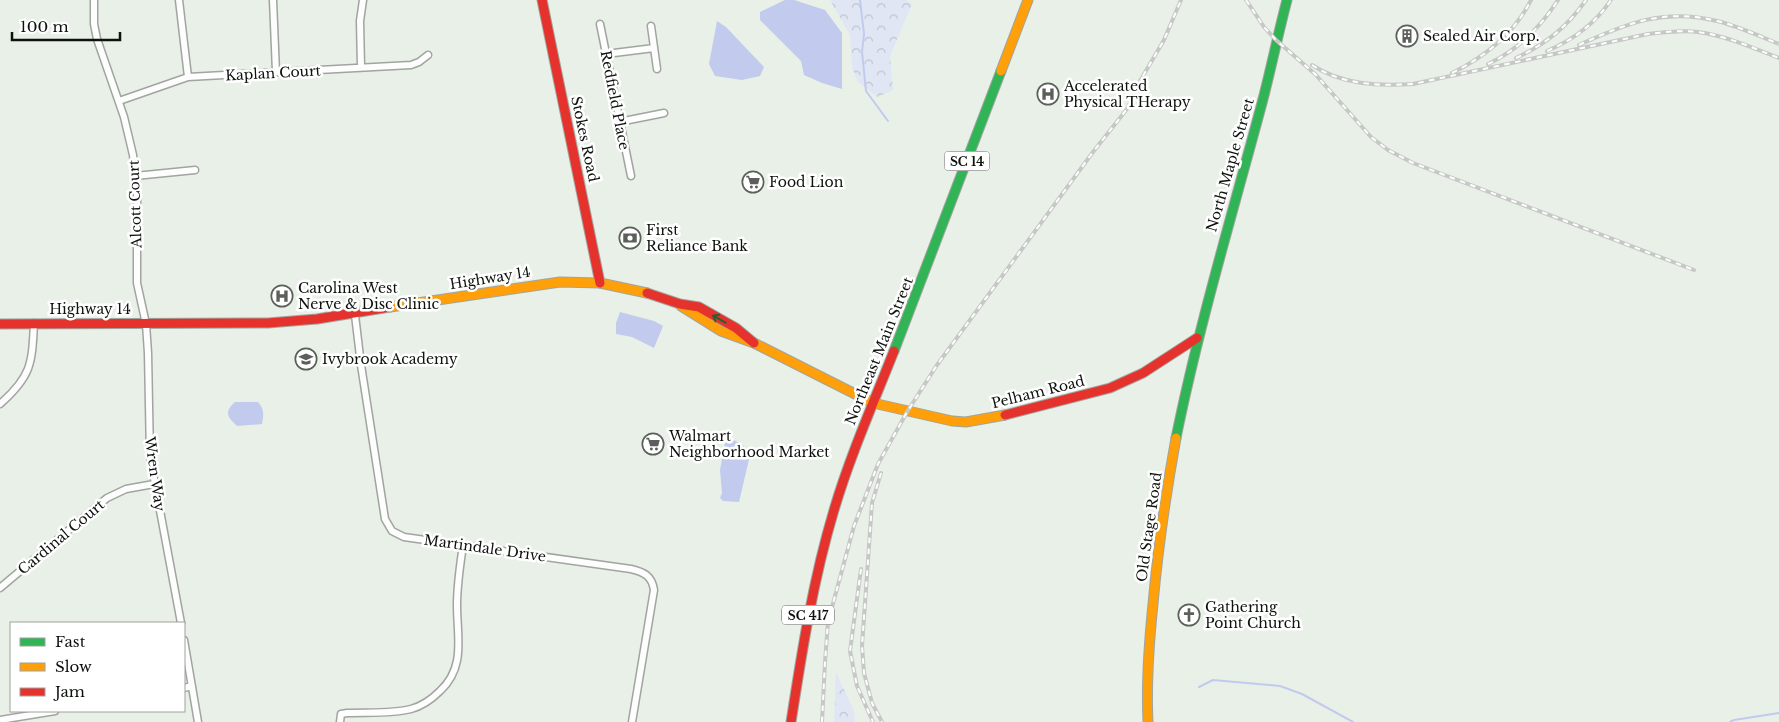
<svg xmlns="http://www.w3.org/2000/svg" width="1779" height="722" font-family="'Libre Baskerville',serif">
<defs>
<pattern id="forest-crowns" width="20" height="18" patternUnits="userSpaceOnUse" patternTransform="scale(1.25)"><rect width="20" height="18" fill="#e0e6f4"/><path d="M2 6a3 3 0 1 1 6 0M12 15a3 3 0 1 1 6 0" fill="none" stroke="#bfc4d0"/></pattern>
</defs>
<rect width="100%" height="100%" fill="#e9f0e8"/>
<path fill="url(#forest-crowns)" d="M830 0H906L912 4 890 56 893 90 877 97 858 82 852 68 850 35Z
M836 672 854 711 855 722H834Z"/>
<path fill="#c2caee" d="M785 0H794L825 10 842 33V89L822 83 804 75 801 61 760 20V12Z
M717 21 726 27 764 67 760 76 742 80 715 76 709 64Z
M620 312 654 321 663 326 654 348 632 337 616 334V323Z
M235 402H258C264 408 264 415 262 424L237 426C227 417 224 412 235 402Z
M726 436 741 444 751 451 739 502 723 501 720 498 722 493 720 470Z"/>
<g fill="none" stroke-linecap="round" stroke-linejoin="round">
<path stroke="#c2caee" stroke-width="2" d="M860 0 864 34 862 52 866 91 888 121
M1199 687 1213 680 1280 686 1302 694 1353 722
M1730 722 1734 720 1779 713"/>
<g stroke="#a0a59f" stroke-width="9">
<path id="street" d="M94 0V24L97 39 124 117 133 155 137 193V283L146 324 148 353 150 457 181 623
M179 0 188 77
M273 0 276 72
M600 24 631 176
M651 26 657 69
M606 54 654 48
M361 67 360 21 363 0
M119 101 188 77 411 65 419 62 428 55
M619 122 664 113
M135 176 195 170
M355 315 361 365 385 519 392 531 404 537 631 569C644 572 652 576 654 590L632 722
M0 404C32 376 32 363 34 323
M0 588 107 498 126 489 154 484
M184 640 198 722
M184 688 192 686
M0 720 55 711
M340 722 341 714 347 713C366 712 393 714 411 709 422 706 432 699 440 691 466 667 457 637 457 605 457 585 460 565 463 545"/>
</g>
<g stroke="#a0a59f" stroke-width="11">
<path id="fast" d="M894 351 1001 71
M1176 438C1199 325 1232 215 1262 103 1271 69 1278 34 1287 0"/>
</g>
<g stroke="#a0a59f" stroke-width="11">
<path id="slow" d="M1001 71 1028 0
M681 306 721 331 754 343 873 403 952 421 966 422 1005 415
M390 307 560 282 600 283 647 293
M1148 722C1146 682 1149 643 1153 604 1158 548 1166 493 1176 438"/>
</g>
<g stroke="#a0a59f" stroke-width="11">
<path id="jam" d="M542 0 600 283
M647 293 680 304 699 307 736 328 754 343
M0 324 268 323 317 319 390 307
M1005 415 1110 388 1143 373 1197 338
M791 722C802 651 813 580 834 510 850 456 873 404 894 351"/>
</g>
<use href="#street" stroke="#fcfdfc" stroke-width="6"/>
<use href="#fast" stroke="#30b455" stroke-width="9"/>
<use href="#slow" stroke="#ff9f0a" stroke-width="9"/>
<use href="#jam" stroke="#e5322d" stroke-width="9"/>
<g stroke="#c6c8c6" stroke-width="4">
<path id="rail" d="M1246 0 1264 27 1276 40 1315 74 1371 137 1388 150 1413 163 1694 270
M1579 45C1627 23 1664 8 1717 21 1738 26 1759 36 1779 44
M1547 51C1573 40 1595 24 1611 0
M1516 58C1546 44 1567 27 1586 0
M1488 64C1518 50 1540 28 1558 0
M1312 65C1342 85 1378 86 1413 84L1648 34C1665 32 1682 30 1698 32 1727 36 1753 48 1779 58
M1452 73C1486 56 1514 34 1531 0
M881 473 872 503 862 646 864 673 872 703 882 722
M861 569 850 651 857 686 873 722
M822 722 825 662 828 622 854 526 878 464 907 412 937 365 1093 152 1127 109 1140 81 1164 40 1181 0"/>
</g>
<use href="#rail" stroke="#fff" stroke-width="2" stroke-dasharray="5.5" stroke-linecap="butt"/>
</g>
<defs><path id="oneway-shaft" d="M-6 0H5M1.5-3L5.5 0L1.5 3" fill="none" stroke-width="1.6" stroke-linecap="round" stroke-linejoin="round" transform="scale(1.25)"/></defs>
<use stroke="#1f6331" href="#oneway-shaft" transform="translate(719 319) rotate(-151)"/>
<defs>
<g id="building-ring" transform="scale(1.125)"><circle r="9.5" fill="#fff" stroke="#5b605a" stroke-width="1.5"/><path d="M-4-6H4V6H1V3H-1V6H-4ZM-2.5-4.3h1.7v1.8h-1.7ZM.8-4.3h1.7v1.8H.8ZM-2.5-1h1.7V.8h-1.7ZM.8-1h1.7V.8H.8Z" fill="#5b605a"/></g>
<g id="hospital-ring" transform="scale(1.125)"><circle r="9.5" fill="#fff" stroke="#5b605a" stroke-width="1.5"/><path d="M-5-5h3v3.5h4V-5h3V5h-3V1.5h-4V5h-3Z" fill="#5b605a"/></g>
<g id="supermarket-ring" transform="scale(1.125)"><circle r="9.5" fill="#fff" stroke="#5b605a" stroke-width="1.5"/><path d="M-6-5.5h2.5l.6 2H6L4.5 2H-2.5L-4.4-4H-6ZM-1.5 3.2a1.3 1.3 0 1 0 .1 0ZM3 3.2a1.3 1.3 0 1 0 .1 0Z" fill="#5b605a"/></g>
<g id="bank-ring" transform="scale(1.125)"><circle r="9.5" fill="#fff" stroke="#5b605a" stroke-width="1.5"/><path d="M-6-4H6V4H-6ZM0-2.3a2.3 2.3 0 1 0 0 4.6a2.3 2.3 0 1 0 0-4.6Z" fill="#5b605a"/></g>
<g id="school-ring" transform="scale(1.125)"><circle r="9.5" fill="#fff" stroke="#5b605a" stroke-width="1.5"/><path d="M0-5L7-2L0 1L-7-2ZM-4 1L0 2.5L4 1V4Q0 6-4 4Z" fill="#5b605a"/></g>
<g id="church-ring" transform="scale(1.125)"><circle r="9.5" fill="#fff" stroke="#5b605a" stroke-width="1.5"/><path d="M-1.2-6h2.4v3.5h3.3v2.4h-3.3V6h-2.4V-.1h-3.3v-2.4h3.3Z" fill="#5b605a"/></g>
</defs>
<g fill-rule="evenodd">
<use href="#building-ring" x="1407" y="36"/>
<use href="#hospital-ring" x="1048" y="94"/>
<use href="#supermarket-ring" x="753" y="182"/>
<use href="#bank-ring" x="630" y="238"/>
<use href="#hospital-ring" x="282" y="296"/>
<use href="#school-ring" x="306" y="359"/>
<use href="#supermarket-ring" x="653" y="444"/>
<use href="#church-ring" x="1189" y="615"/>
</g>
<g text-anchor="middle" dominant-baseline="central" stroke-width="5" stroke-linejoin="round" paint-order="stroke">
<g fill="#fff" stroke="#565956" stroke-width="1">
<rect x="944.5" y="151.5" width="45" height="19" rx="4"/>
<rect x="782" y="605.5" width="52" height="19" rx="4"/>
</g>
<g font-size="12" font-weight="bold" fill="#0e120d">
<text x="967" y="161">SC 14</text>
<text x="808" y="615">SC 417</text>
</g>
<g font-size="14" fill="#0e120d" stroke="#fff" text-anchor="start">
<text x="1423" y="36">Sealed Air Corp.</text>
<text x="1064" y="86">Accelerated<tspan x="1064" dy="16">Physical THerapy</tspan></text>
<text x="769" y="182">Food Lion</text>
<text x="646" y="230">First<tspan x="646" dy="16">Reliance Bank</tspan></text>
<text x="298" y="288">Carolina West<tspan x="298" dy="16">Nerve &amp; Disc Clinic</tspan></text>
<text x="322" y="359">Ivybrook Academy</text>
<text x="669" y="436">Walmart<tspan x="669" dy="16">Neighborhood Market</tspan></text>
<text x="1205" y="607">Gathering<tspan x="1205" dy="16">Point Church</tspan></text>
</g>
<g font-size="14" fill="#0e120d" stroke="#fff">
<text transform="translate(273 73) rotate(-3)">Kaplan Court</text>
<text transform="translate(615 100) rotate(79)">Redfield Place</text>
<text transform="translate(585 139) rotate(78)">Stokes Road</text>
<text transform="translate(1230 165) rotate(-74)">North Maple Street</text>
<text transform="translate(135 204) rotate(-92)">Alcott Court</text>
<text transform="translate(490 278) rotate(-9)">Highway 14</text>
<text x="90" y="309">Highway 14</text>
<text transform="translate(879 351) rotate(-68)">Northeast Main Street</text>
<text transform="translate(1038 392) rotate(-14)">Pelham Road</text>
<text transform="translate(155 474) rotate(82)">Wren Way</text>
<text transform="translate(1149 527) rotate(-82)">Old Stage Road</text>
<text transform="translate(61 537) rotate(-40)">Cardinal Court</text>
<text transform="translate(485 548) rotate(8)">Martindale Drive</text>
</g>
</g>
<rect x="10" y="622" width="175" height="90" fill="#ffffff" stroke="#9fa09e"/>
<rect x="20" y="638" width="25" height="8" fill="#30b455" stroke="#9fa09e"/>
<text x="55" y="647" font-size="15" fill="#0e120d">Fast</text>
<rect x="20" y="663" width="25" height="8" fill="#ff9f0a" stroke="#9fa09e"/>
<text x="55" y="672" font-size="15" fill="#0e120d">Slow</text>
<rect x="20" y="688" width="25" height="8" fill="#e5322d" stroke="#9fa09e"/>
<text x="55" y="697" font-size="15" fill="#0e120d">Jam</text>
<path d="M12 32v8h108v-8" fill="none" stroke="#0e120d" stroke-width="2.5"/>
<text x="20" y="32" font-size="15" fill="#0e120d" stroke="#ffffff" stroke-width="4" paint-order="stroke">100 m</text>
</svg>
